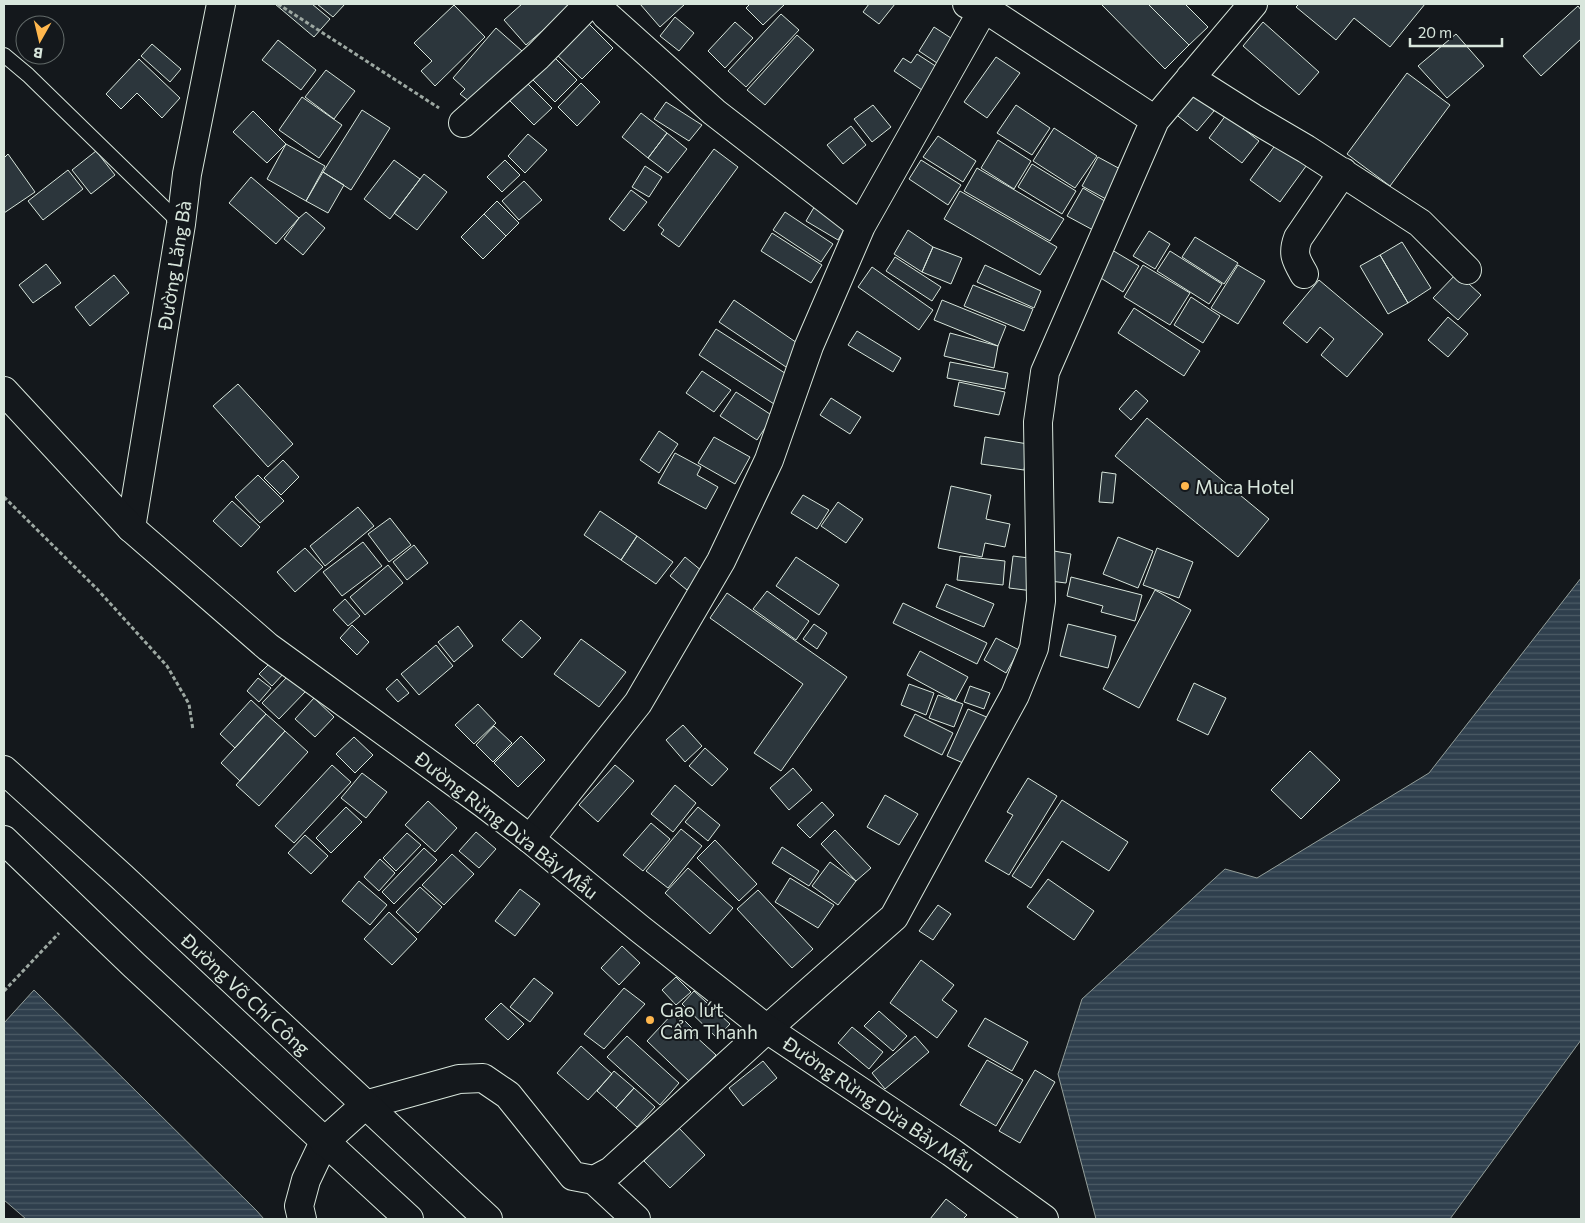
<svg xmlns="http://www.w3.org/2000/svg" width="1585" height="1223" font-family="Commissioner,sans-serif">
<defs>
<pattern id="water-rules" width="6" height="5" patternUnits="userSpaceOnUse" patternTransform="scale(1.25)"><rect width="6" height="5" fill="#2f3f4d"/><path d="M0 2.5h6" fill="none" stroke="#4c5b66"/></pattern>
</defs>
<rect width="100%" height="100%" fill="#14181c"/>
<path fill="url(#water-rules)" stroke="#939e99" d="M1581 578V1040L1450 1219H1096L1058 1074 1082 999 1225 869 1257 878 1429 773Z
M34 990 256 1210 264 1219H26L4 1200V1023Z"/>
<path fill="#2c363c" stroke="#d8e6dc" d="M275 4H312L330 19 314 37Z
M317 4H345L333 17Z
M522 4H573L526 45 504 20Z
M640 4H685L660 27Z
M750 4H785L763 25 746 8Z
M869 4H895L879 24 863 12Z
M1101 4H1148L1189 45 1165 69Z
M1148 4H1185L1208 27 1189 45Z
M1299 4H1425L1390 47 1354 18 1336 40 1296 7Z
M454 5 485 37 435 86 421 71 432 61 414 43Z
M1578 6 1581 10V39L1541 76 1523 56Z
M781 14 799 30 746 87 728 71Z
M675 17 694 33 679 51 660 36Z
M584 19 613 48 582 79 553 51Z
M735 22 753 38 725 68 708 51Z
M1263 22 1319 72 1299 95 1243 46Z
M934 27 954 40 937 63 919 51Z
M496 28 522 51 474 105 460 94 465 89 453 78Z
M1456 34 1484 66 1447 98 1418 66Z
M797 35 814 50 765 105 747 90Z
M278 40 316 70 301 90 262 60Z
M152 44 181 69 170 82 141 56Z
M551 54 577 80 555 102 529 76Z
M917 54 937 67 922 90 894 71 903 58 911 63Z
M996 57 1020 73 987 118 964 102Z
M139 59 180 98 162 118 137 93 121 109 106 94Z
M326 70 355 91 334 119 305 97Z
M1407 73 1450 105 1390 186 1347 154Z
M522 78 552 108 534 125 504 95Z
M581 83 600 102 577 126 558 107Z
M1191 92 1214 111 1197 131 1174 113Z
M302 97 342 125 319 158 279 130Z
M666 102 702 125 689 141 654 119Z
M873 105 891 127 872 142 854 119Z
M1016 105 1050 128 1032 155 997 133Z
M362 110 390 128 351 190 323 172Z
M253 111 286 144 267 163 233 132Z
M641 113 667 133 648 158 622 137Z
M1226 115 1259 141 1242 163 1209 138Z
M851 126 866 145 843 164 827 145Z
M1054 128 1097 156 1075 188 1033 161Z
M667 133 687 149 668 173 648 158Z
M528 134 547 150 525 173 508 156Z
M938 136 976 161 963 182 923 157Z
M998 140 1031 161 1014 189 981 168Z
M1279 140 1309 162 1280 202 1250 180Z
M286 144 325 166 306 201 267 179Z
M714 149 738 167 679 247 661 234 664 230 658 225Z
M96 151 115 175 91 194 72 170Z
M8 154 35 192 4 213V158Z
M1098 157 1122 170 1106 199 1082 186Z
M394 160 420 179 390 219 364 199Z
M505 160 520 175 502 192 487 177Z
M921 160 961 185 948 205 909 179Z
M1032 164 1076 191 1062 214 1018 187Z
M645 166 662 177 649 197 632 187Z
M977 168 1064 219 1050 241 964 191Z
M68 170 83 189 43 220 28 201Z
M323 172 344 185 328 213 306 201Z
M424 174 447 192 417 230 394 213Z
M251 177 299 218 276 244 229 203Z
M524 181 542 200 519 220 502 201Z
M1083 188 1108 203 1093 230 1067 216Z
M631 190 647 202 624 231 609 219Z
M960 191 1057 247 1040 275 944 219Z
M497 201 519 223 506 236 484 214Z
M816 204 848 223 838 240 806 221Z
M306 212 325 228 303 255 284 239 299 218Z
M785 212 833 244 821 262 773 230Z
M484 214 506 236 483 259 461 237Z
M908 230 933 247 922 272 894 254Z
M1149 231 1170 244 1155 269 1133 256Z
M772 233 822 265 811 283 761 251Z
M1195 237 1238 263 1224 284 1182 257Z
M1402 242 1431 288 1408 303 1380 255Z
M933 247 962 258 951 284 922 272Z
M1112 250 1139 266 1123 292 1096 275Z
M1170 251 1222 284 1209 304 1157 271Z
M1380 255 1408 303 1388 314 1360 266Z
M895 257 941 287 932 301 886 271Z
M46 264 61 283 33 303 19 285Z
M985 265 1041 291 1034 308 977 282Z
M1143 265 1190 293 1170 325 1124 297Z
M1238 265 1265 281 1238 324 1211 308Z
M872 267 933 310 919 330 858 287Z
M1457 273 1481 295 1458 320 1433 298Z
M114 275 129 293 90 326 75 307Z
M1319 280 1383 334 1347 377 1321 355 1334 339 1320 327 1307 343 1283 323Z
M973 285 1033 309 1024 331 964 306Z
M1191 297 1220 316 1203 343 1174 325Z
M734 300 803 347 789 369 719 322Z
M942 300 1006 326 998 346 934 320Z
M1134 308 1200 351 1184 376 1118 333Z
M1448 317 1468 334 1448 357 1428 340Z
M716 329 791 377 774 404 699 355Z
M857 331 901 358 893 372 848 345Z
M950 333 998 346 994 368 944 356Z
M950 362 1008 373 1005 389 947 378Z
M702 371 731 390 714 412 686 393Z
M959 382 1005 392 999 415 954 406Z
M238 384 293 444 268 467 213 406Z
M1136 390 1148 401 1131 420 1119 409Z
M736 392 773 416 757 440 720 416Z
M831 398 861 417 850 434 820 415Z
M1147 418 1269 519 1238 557 1115 456Z
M659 431 678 444 659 473 640 460Z
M714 437 750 457 735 484 698 463Z
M985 437 1028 444 1024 470 981 464Z
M675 453 701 467 697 475 718 487 706 509 658 483Z
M283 460 299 477 281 495 264 478Z
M1102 472 1116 474 1113 503 1099 502Z
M258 475 284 501 260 523 235 497Z
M951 486 991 495 986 519 1010 524 1005 547 985 543 982 557 938 548Z
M803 495 829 510 817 529 791 513Z
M232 501 260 527 241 547 213 521Z
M838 502 863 519 846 543 821 526Z
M358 507 374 526 325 566 310 546Z
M600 511 637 536 621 560 584 535Z
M390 518 411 545 389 562 368 534Z
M637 536 673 562 656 584 621 560Z
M1118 537 1153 551 1138 588 1103 574Z
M363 542 382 566 342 596 323 572Z
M414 545 428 563 407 580 393 562Z
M305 548 323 567 295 592 277 572Z
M1157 548 1193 562 1179 598 1143 585Z
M1054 551 1071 554 1066 583 1050 581Z
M960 556 1005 561 1003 585 957 580Z
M1013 556 1037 559 1033 591 1009 588Z
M685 557 702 571 687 590 670 576Z
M796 557 839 585 819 615 776 586Z
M388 565 403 583 365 615 350 597Z
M1071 577 1142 595 1135 621 1101 612 1103 606 1067 596Z
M946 584 994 604 984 627 936 607Z
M1155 590 1191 610 1139 708 1103 689Z
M767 591 809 621 796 640 753 609Z
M727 593 847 677 781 771 754 753 803 684 710 618Z
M345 599 360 616 348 626 333 610Z
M903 603 987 643 977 664 893 623Z
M521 620 541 638 522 658 502 640Z
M814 624 827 633 817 649 803 639Z
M1068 624 1116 636 1108 668 1060 656Z
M352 625 369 642 357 655 340 638Z
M458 626 473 646 454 662 438 642Z
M996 638 1019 650 1006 673 984 660Z
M581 639 626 672 599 707 554 674Z
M436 645 453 666 419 695 401 674Z
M920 651 968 677 955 701 907 675Z
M273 660 285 672 272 686 259 674Z
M289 675 306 691 279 719 262 703Z
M258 678 271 688 259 702 247 691Z
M397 679 409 693 398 702 386 689Z
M1194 683 1226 698 1208 735 1177 720Z
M909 684 934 693 926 715 901 705Z
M970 686 990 693 984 709 964 702Z
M938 695 963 704 954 727 929 718Z
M314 698 334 717 315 737 295 719Z
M251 700 266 714 235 748 220 734Z
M478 704 496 723 474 744 455 725Z
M968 709 991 719 970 766 947 756Z
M266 714 285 731 240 781 221 763Z
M915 714 953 733 942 755 904 736Z
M683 725 702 746 685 762 666 740Z
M494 726 512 743 493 762 476 745Z
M285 731 308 752 259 806 236 785Z
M521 736 545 760 518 787 494 763Z
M354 737 373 755 355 773 336 754Z
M705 748 728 769 712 786 689 766Z
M1310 751 1340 780 1301 819 1271 790Z
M332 765 351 782 294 843 275 826Z
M615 765 634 781 598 822 579 805Z
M793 768 812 790 789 810 770 788Z
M362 773 387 792 366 818 341 798Z
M1028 778 1057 796 1009 875 985 861 1013 815 1007 812Z
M675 785 696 803 673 832 651 814Z
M885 795 918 814 899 845 867 827Z
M1062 800 1128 842 1109 871 1062 841 1031 888 1012 876Z
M428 801 457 828 435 852 405 825Z
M822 802 834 815 810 838 797 825Z
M346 807 362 822 331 853 316 838Z
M698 807 720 825 708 841 685 822Z
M651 823 670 839 643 871 623 855Z
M681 829 702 846 668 888 646 871Z
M835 830 871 868 856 881 821 844Z
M476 832 496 849 479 868 459 851Z
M407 833 421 845 396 871 383 858Z
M305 835 328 856 311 874 288 853Z
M715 840 757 884 739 901 697 858Z
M782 847 819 871 809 886 772 863Z
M424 848 437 860 394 904 382 892Z
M452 854 474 874 444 905 422 885Z
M380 859 395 873 379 891 364 877Z
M830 862 856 881 838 905 812 886Z
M688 868 733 908 710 934 665 893Z
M790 878 834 905 818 928 775 902Z
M1048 879 1094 911 1074 940 1027 907Z
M359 881 387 905 370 925 342 901Z
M420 887 442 907 418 933 396 912Z
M520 889 540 904 515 936 495 921Z
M758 890 813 949 792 968 737 909Z
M938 905 951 914 933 940 919 931Z
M389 912 417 939 392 965 364 939Z
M622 946 640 963 619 985 601 968Z
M921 960 954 985 942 1000 957 1011 937 1038 890 1003Z
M676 977 691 992 676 1005 662 990Z
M534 978 553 993 530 1022 510 1007Z
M624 988 645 1004 604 1049 584 1034Z
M694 991 730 1024 717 1038 682 1004Z
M501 1003 524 1024 508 1040 485 1019Z
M675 1011 696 1032 693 1034 716 1055 690 1082 647 1041Z
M879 1011 907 1036 893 1051 864 1026Z
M985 1018 1028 1042 1012 1071 968 1046Z
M852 1027 883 1052 869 1069 838 1043Z
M627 1036 679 1083 660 1105 607 1057Z
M915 1036 929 1052 885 1089 872 1073Z
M581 1046 612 1074 588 1100 557 1073Z
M987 1060 1023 1080 996 1126 960 1105Z
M763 1061 777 1078 743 1106 729 1088Z
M1035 1070 1055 1082 1020 1143 999 1131Z
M614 1071 634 1088 616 1108 597 1091Z
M634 1088 655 1107 637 1127 616 1108Z
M678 1127 705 1155 670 1188 644 1161Z
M946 1199 967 1215 963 1219H930Z"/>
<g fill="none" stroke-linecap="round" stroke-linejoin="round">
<g stroke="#d8e6dc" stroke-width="16">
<path id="lane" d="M4 55 28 75 181 224"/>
</g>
<g stroke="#d8e6dc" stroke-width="30">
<path id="street" d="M598 4 606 15 714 112 861 226
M967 4 984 8 1155 120
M1190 78 1253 118 1306 149 1420 223 1467 270
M463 123 538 56 589 4
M1304 274C1296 260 1292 254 1298 238L1343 172
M131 528 181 224 187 174 221 4
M530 839 638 703 721 561 769 460 809 346 861 226 984 8
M365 1105 459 1079 483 1078 508 1095 573 1176 594 1180 611 1171 767 1029 894 917 1015 695 1034 648 1041 601 1038 422 1045 372 1155 120 1253 4
M594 1180 636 1219
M302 1219 299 1206 306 1180 324 1142"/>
</g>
<g stroke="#d8e6dc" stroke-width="30">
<path id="secondary" d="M4 391 131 528 268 647 483 803 530 839 640 929 767 1029 951 1152 1044 1219"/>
</g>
<g stroke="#d8e6dc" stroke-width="30">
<path id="primary" d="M4 770 122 877 488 1219
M4 840 134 965 409 1219
M324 1142 365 1105"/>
</g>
<path stroke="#9da8a2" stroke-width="3" stroke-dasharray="4 2.5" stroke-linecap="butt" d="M278 4 439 108
M4 497 98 590 167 666 189 704 193 730
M4 991 59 933"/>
<use href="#lane" stroke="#14181c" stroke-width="14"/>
<use href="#street" stroke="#14181c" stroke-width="28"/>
<use href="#secondary" stroke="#14181c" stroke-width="28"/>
<use href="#primary" stroke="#14181c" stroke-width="28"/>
</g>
<g fill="#ffb74d" stroke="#14181c" stroke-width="2">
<circle cx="1185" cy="486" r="5"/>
<circle cx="650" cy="1020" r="5"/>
</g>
<g text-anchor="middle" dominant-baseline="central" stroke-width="4" stroke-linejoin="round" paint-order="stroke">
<g font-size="19" fill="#d8e6dc" stroke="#14181c">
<text transform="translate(174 265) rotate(-81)">Đường Lăng Bà</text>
<text transform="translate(507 825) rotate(38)">Đường Rừng Dừa Bảy Mẫu</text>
<text transform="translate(246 994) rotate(43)">Đường Võ Chí Công</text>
<text transform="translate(879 1104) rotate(34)">Đường Rừng Dừa Bảy Mẫu</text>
</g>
<g font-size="19" fill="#d8e6dc" stroke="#14181c" text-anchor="start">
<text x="1195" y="486">Muca Hotel</text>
<text x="660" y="1009">Gạo lứt<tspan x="660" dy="22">Cẩm Thanh</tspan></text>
</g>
</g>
<rect width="1585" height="1223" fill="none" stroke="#d8e6dc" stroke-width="10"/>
<g transform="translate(40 40) rotate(188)"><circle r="24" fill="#14181c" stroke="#626a69"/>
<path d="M0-4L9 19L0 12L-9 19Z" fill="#ffb74d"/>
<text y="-8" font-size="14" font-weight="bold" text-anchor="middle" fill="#d8e6dc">B</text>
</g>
<path d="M1410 38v8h92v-8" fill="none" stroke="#d8e6dc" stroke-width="2.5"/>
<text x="1418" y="38" font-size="15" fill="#d8e6dc" stroke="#14181c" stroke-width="4" paint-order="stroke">20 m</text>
</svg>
